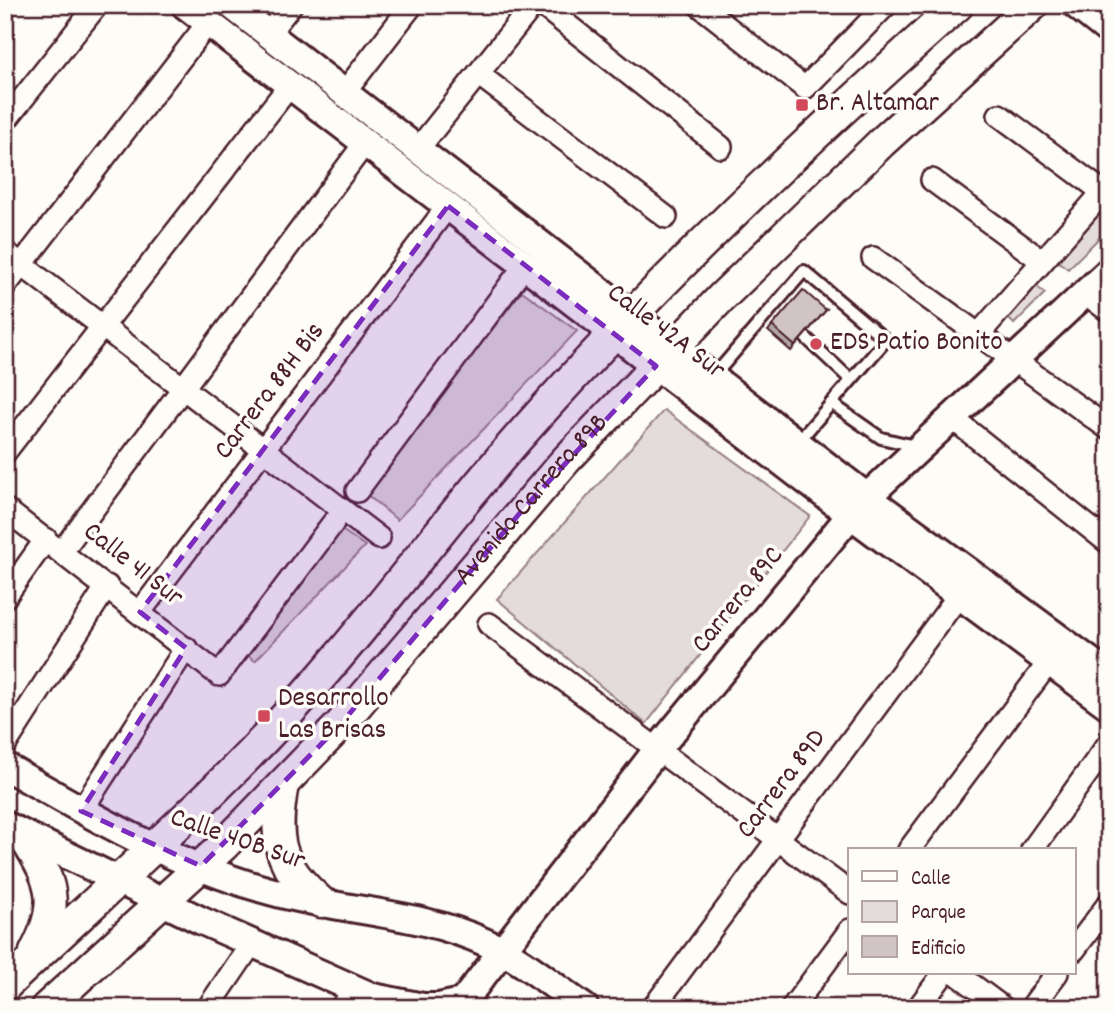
<svg xmlns="http://www.w3.org/2000/svg" width="1114" height="1013" font-family="Dekko,sans-serif">
<rect width="100%" height="100%" fill="#fdfcf7"/>
<filter id="ink" filterUnits="userSpaceOnUse"><feTurbulence type="fractalNoise" baseFrequency=".0143" numOctaves="2"/><feDisplacementMap in="SourceGraphic" scale="14" xChannelSelector="R" yChannelSelector="G"/><feConvolveMatrix kernelMatrix="1 2 1 2 8 2 1 2 1" color-interpolation-filters="sRGB"/></filter>
<g filter="url(#ink)">
<path fill="#e3dcda" stroke="#967e82" stroke-width="2" d="M1097 208 1109 219V228L1068 269 1054 258Z
M1032 283 1045 293 1014 324 1005 315Z
M522 291 577 331 397 520 365 493Z
M664 410 810 516 646 724 497 599Z
M339 528 365 546 255 661 245 653Z"/>
<g fill="none" stroke-linecap="round" stroke-linejoin="round">
<g stroke="#4a1f2b" stroke-width="16">
<path id="service" d="M804 336 851 380
M713 377 804 271 886 340 797 443
M831 403 881 438 915 446"/>
</g>
<g stroke="#4a1f2b" stroke-width="26">
<path id="minor" d="M542 5 721 147
M699 5 805 88 886 5
M268 34 291 5
M478 74 666 217
M344 93 412 5
M5 121 97 5
M418 149 533 5
M932 180 1042 261
M5 252 379 538
M873 258 1109 429
M5 286 208 23
M1085 293 1109 311
M979 334 1103 192 999 115
M952 418 1109 543
M5 452 290 85
M357 491 525 265
M5 509 219 675 333 523
M62 551 365 143
M5 597 46 539
M140 612 448 206
M489 624 850 893
M5 745 107 586
M81 811 186 648
M909 850 1049 662
M1032 850 1109 743
M1074 950 1109 903
M956 973 1003 1008
M208 1008 252 943
M341 1008 356 990
M653 1008 959 595
M792 1008 850 930
M918 1008 944 973
M1031 1008 1057 973"/>
</g>
<g stroke="#4a1f2b" stroke-width="32">
<path id="tertiary" d="M185 5 851 515 1109 706
M231 5 867 497 1109 675
M1076 5 1109 31
M5 766C89 815 175 865 270 891 342 912 418 911 487 943 522 959 553 986 585 1008
M5 825 202 921 373 997 423 1007H439L462 1002
M458 1008 657 750 844 523 867 497 1109 271"/>
</g>
<g stroke="#4a1f2b" stroke-width="35">
<g id="secondary">
<path d="M283 784C273 840 277 864 321 902"/>
<path d="M24 837C53 882 61 903 35 952"/>
<path d="M5 986C111 885 224 789 320 678 391 597 454 509 526 429 660 278 808 139 958 5"/>
<path id="s1" d="M46 1008 223 846 339 726 565 461 722 297 882 142 1033 5"/>
</g>
</g>
<use href="#service" stroke="#fdfcf7" stroke-width="10"/>
<use href="#minor" stroke="#fdfcf7" stroke-width="21"/>
<use href="#tertiary" stroke="#fdfcf7" stroke-width="26"/>
<use href="#secondary" stroke="#fdfcf7" stroke-width="30"/>
</g>
<path fill="#b3a9a9" stroke="#4a1f2b" stroke-width="2" d="M826 310 791 351 768 331 772 326Z"/>
<path fill="#d0c5c4" stroke="#4a1f2b" stroke-width="2" d="M803 290 826 310 795 346 772 326Z"/>
</g>
<path fill="#7b2cbf" fill-opacity="0.2" stroke="#7b2cbf" stroke-width="5" stroke-dasharray="14 9" stroke-linejoin="round" d="M448 206 656 366 526 506 339 726 201 866 81 811 186 648 140 612Z"/>
<g fill="#d1495b" stroke="#fdfcf7" stroke-width="2.5">
<rect x="795" y="98" width="14" height="14" rx="3.5"/>
<circle cx="816" cy="344" r="7"/>
<rect x="257" y="709" width="14" height="14" rx="3.5"/>
</g>
<g text-anchor="middle" dominant-baseline="central" stroke-width="7" stroke-linejoin="round" paint-order="stroke">
<g font-size="28" fill="#4a1f2b" stroke="#fdfcf7" text-anchor="start">
<text x="816" y="105">Br. Altamar</text>
<text x="830" y="344">EDS Patio Bonito</text>
<text x="278" y="700">Desarrollo<tspan x="278" dy="32">Las Brisas</tspan></text>
</g>
<g font-size="28" fill="#4a1f2b" stroke="#fdfcf7">
<text transform="translate(665 333) rotate(37)">Calle 42A Sur</text>
<text transform="translate(271 392) rotate(-53)">Carrera 88H Bis</text>
<text stroke="none"><textPath href="#s1" startOffset="704">Avenida Carrera 89B</textPath></text>
<text transform="translate(132 566) rotate(38)">Calle 41 Sur</text>
<text transform="translate(739 601) rotate(-51)">Carrera 89C</text>
<text transform="translate(783 785) rotate(-53)">Carrera 89D</text>
<text transform="translate(237 841) rotate(19)">Calle 40B Sur</text>
</g>
</g>
<rect width="1114" height="1013" fill="none" stroke="#fdfcf7" stroke-width="28"/>
<rect x="14" y="14" width="1086" height="985" fill="none" stroke="#4a1f2b" stroke-width="2.5" filter="url(#ink)"/>
<rect x="848" y="848" width="228" height="126" fill="#fdfcf7" stroke="#b5a4a5" stroke-width="2"/>
<rect x="862" y="871" width="35" height="10" fill="#fdfcf7" stroke="#b5a4a5" stroke-width="2"/>
<text x="911" y="884" font-size="21" fill="#4a1f2b">Calle</text>
<rect x="862" y="901" width="35" height="21" fill="#e3dcda" stroke="#b5a4a5" stroke-width="2"/>
<text x="911" y="918" font-size="21" fill="#4a1f2b">Parque</text>
<rect x="862" y="936" width="35" height="21" fill="#d0c5c4" stroke="#b5a4a5" stroke-width="2"/>
<text x="911" y="954" font-size="21" fill="#4a1f2b">Edificio</text>
</svg>
